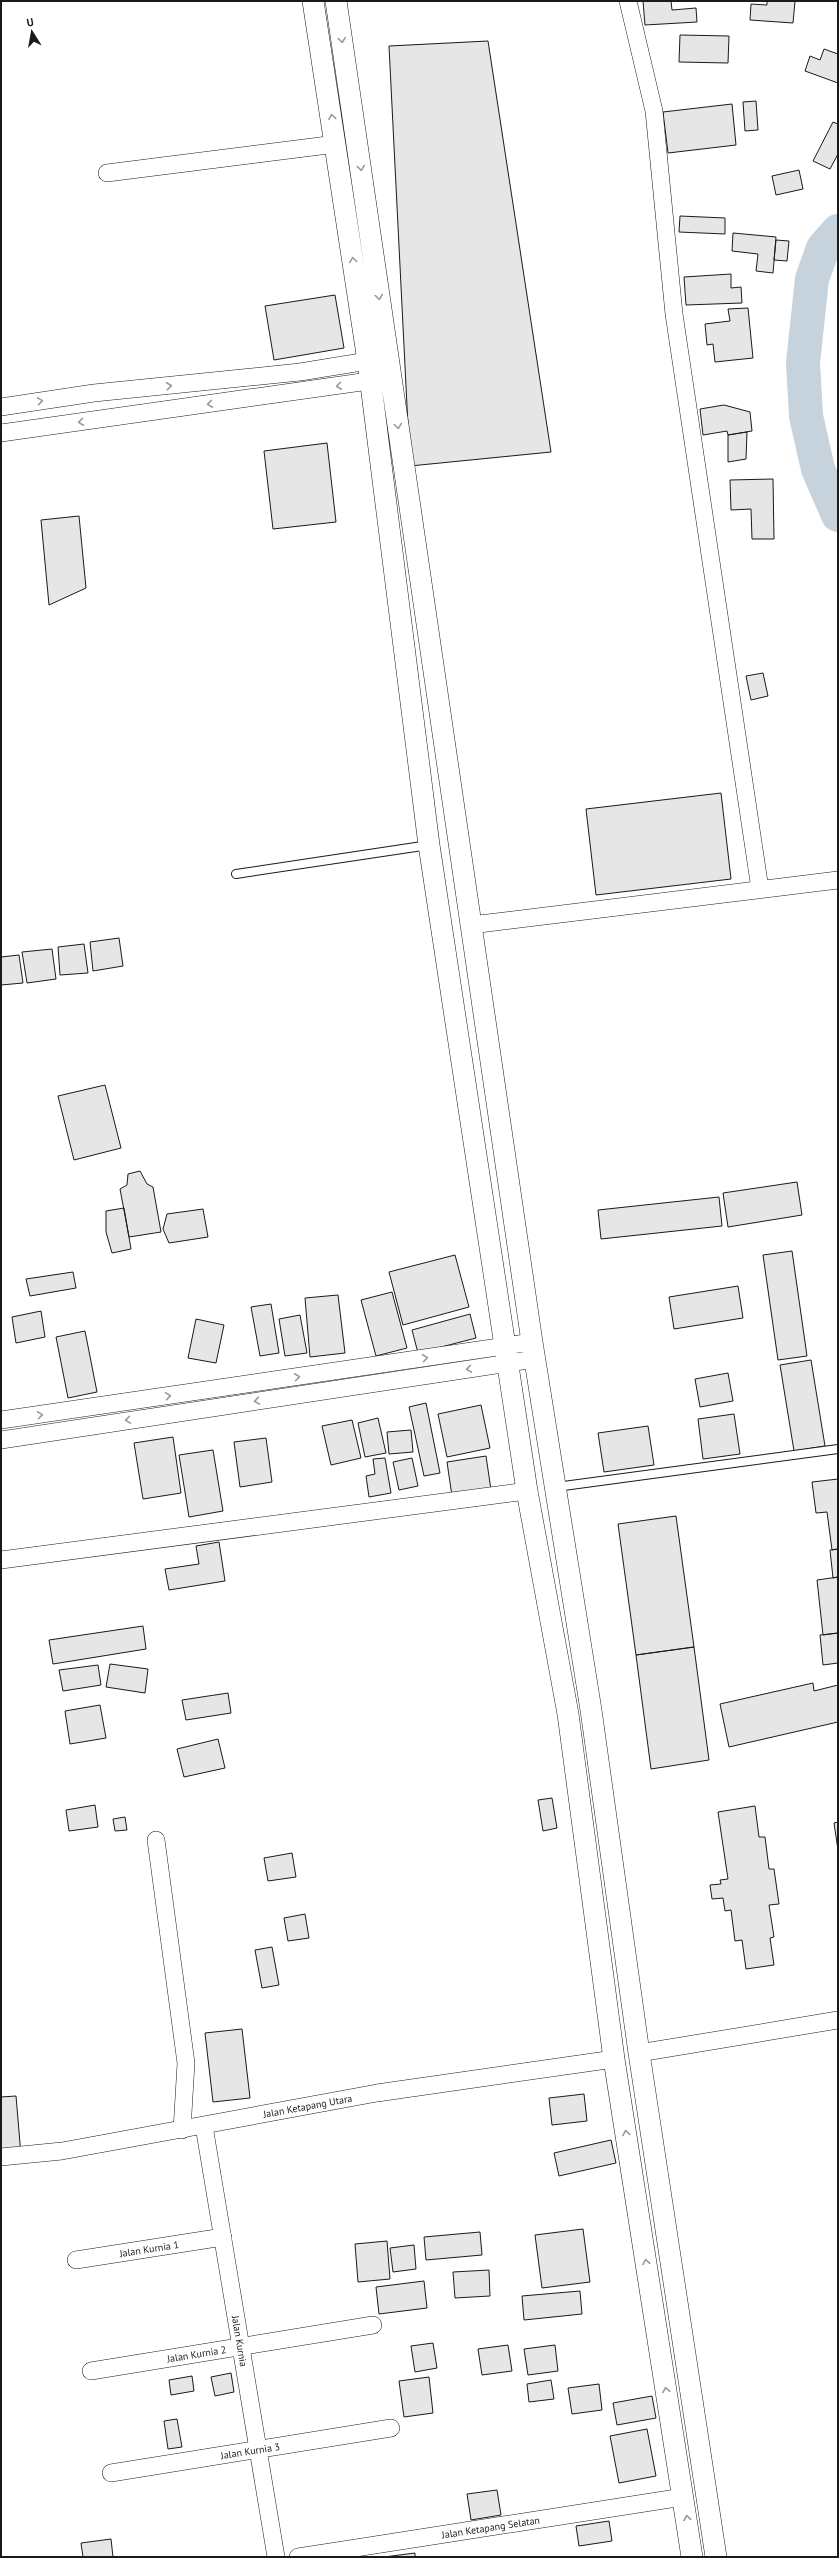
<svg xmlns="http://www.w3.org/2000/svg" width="839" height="2558" font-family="'PT Sans',sans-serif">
<rect width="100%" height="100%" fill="#fff"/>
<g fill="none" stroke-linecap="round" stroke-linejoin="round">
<path stroke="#c6d2dc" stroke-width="34" d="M838 231 823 248 812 279 803 363 806 416 818 469 838 515"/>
</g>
<path fill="#e6e6e6" stroke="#1a1a1a" d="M643 1H671L672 10 696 8 697 22 645 25Z
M767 1H795L793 23 750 20 751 4 767 5Z
M680 35 729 36 728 63 679 62Z
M488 41 551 452 410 466 389 46Z
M824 49 838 54V83L805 71 810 56 820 60Z
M756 101 758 130 745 131 743 102Z
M732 104 736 145 668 153 663 112Z
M833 122 838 124V154L830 169 813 161Z
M799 170 803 189 776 195 772 176Z
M680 216 725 218V234L679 232Z
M733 233 776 237 773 273 756 271 758 254 732 251Z
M776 240 789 241 787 261 774 260Z
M731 274V288L741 287 742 303 686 305 684 277Z
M335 295 344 348 274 360 265 306Z
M748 308 753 358 715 362 713 344 707 345 705 324 730 321 728 309Z
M724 405 750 412 752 431 728 435 727 431 703 435 700 409Z
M747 432 746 459 728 462V435Z
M327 443 336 522 273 529 264 451Z
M773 479 774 539H752L751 509 731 510 730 480Z
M79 516 86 588 49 605 41 520Z
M763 673 768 696 751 700 746 676Z
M721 793 731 879 596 895 586 809Z
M119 938 123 966 93 971 90 942Z
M84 944 88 973 60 975 58 947Z
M52 949 56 979 27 983 22 952Z
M19 955 23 983 1 985V957Z
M105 1085 121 1148 74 1160 58 1096Z
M140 1171 147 1184 153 1187 161 1232 129 1237 120 1189 127 1185 128 1174Z
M797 1182 802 1215 728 1227 723 1193Z
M719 1197 722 1226 601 1239 598 1210Z
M124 1208 131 1249 112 1253 106 1232V1211Z
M203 1209 208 1237 169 1243 163 1229 167 1214Z
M792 1251 807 1356 778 1360 763 1255Z
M455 1255 469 1307 403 1325 389 1272Z
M73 1272 76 1288 30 1296 26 1279Z
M738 1286 743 1318 674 1329 669 1297Z
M392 1292 407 1348 376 1356 361 1300Z
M338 1295 345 1353 310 1357 305 1298Z
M271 1304 279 1353 260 1356 251 1307Z
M41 1311 45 1337 16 1343 12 1317Z
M470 1314 476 1338 418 1353 412 1330Z
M300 1315 307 1353 285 1356 279 1319Z
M196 1319 224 1325 216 1363 188 1358Z
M85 1331 97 1392 68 1398 56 1337Z
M811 1360 825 1446 794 1451 780 1365Z
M728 1373 733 1401 700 1407 695 1379Z
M426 1403 440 1473 424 1476 409 1407Z
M481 1405 490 1448 447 1457 438 1414Z
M734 1414 740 1454 703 1459 698 1419Z
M378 1418 386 1453 365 1457 358 1423Z
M352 1420 361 1458 331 1465 322 1426Z
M648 1426 654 1465 604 1472 598 1433Z
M411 1430 413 1452 389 1454 387 1432Z
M173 1437 181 1493 143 1499 134 1443Z
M266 1438 272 1482 240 1487 234 1442Z
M213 1450 223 1511 189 1517 179 1455Z
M486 1456 491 1490 452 1496 447 1462Z
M385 1458 391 1493 369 1497 366 1476 375 1474 373 1459Z
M412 1458 418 1486 399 1490 393 1462Z
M838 1479V1549L832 1550 827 1512 816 1513 812 1482Z
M676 1516 694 1647 636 1655 618 1524Z
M219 1542 225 1581 169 1590 165 1569 199 1564 196 1546Z
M838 1549V1577L833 1578 830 1550Z
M838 1577V1633L823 1635 817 1580Z
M143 1626 146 1649 53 1664 49 1640Z
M838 1633V1663L823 1665 820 1635Z
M694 1647 709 1760 651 1769 636 1655Z
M110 1664 148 1669 145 1693 106 1687Z
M98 1665 101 1685 63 1691 59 1670Z
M813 1683 814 1691 838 1685V1722L729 1747 720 1704Z
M228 1693 231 1713 186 1720 182 1700Z
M100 1705 106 1738 70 1744 65 1711Z
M218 1739 225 1768 184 1777 177 1749Z
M552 1798 557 1828 543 1831 538 1800Z
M95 1805 98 1827 69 1831 66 1810Z
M755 1806 759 1837H765L769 1869H774L779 1904 769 1905 774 1937 770 1938 774 1965 746 1969 742 1940 735 1941 731 1910 725 1911 723 1898 712 1899 710 1885 721 1884 720 1880 728 1879 718 1812Z
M125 1817 127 1830 115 1831 113 1819Z
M838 1822V1850L834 1823Z
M292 1853 296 1877 268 1881 264 1858Z
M305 1914 309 1938 288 1941 284 1918Z
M272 1947 279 1985 262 1988 255 1950Z
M242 2029 250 2098 213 2102 205 2033Z
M584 2094 587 2121 552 2125 549 2098Z
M16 2096 21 2155 1 2156V2097Z
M611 2140 616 2163 559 2176 554 2153Z
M583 2229 590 2282 542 2288 535 2235Z
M480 2232 482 2255 426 2260 424 2237Z
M387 2241 390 2279 358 2282 355 2244Z
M414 2245 416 2269 393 2272 390 2248Z
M489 2270 490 2296 455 2298 453 2272Z
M424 2281 427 2308 379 2314 376 2287Z
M580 2291 582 2314 524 2320 522 2296Z
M433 2343 437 2368 415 2372 411 2346Z
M508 2345 512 2371 482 2375 478 2349Z
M555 2345 558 2371 528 2375 524 2349Z
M231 2373 234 2392 215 2396 211 2377Z
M192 2376 194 2391 171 2395 169 2380Z
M429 2377 433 2413 404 2417 399 2381Z
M551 2380 554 2399 529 2402 527 2384Z
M599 2384 602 2410 572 2414 568 2388Z
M652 2396 656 2418 617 2425 613 2403Z
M177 2419 182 2447 168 2449 164 2421Z
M647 2429 656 2476 619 2483 610 2436Z
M497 2490 501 2515 471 2520 467 2494Z
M609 2521 612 2541 579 2546 576 2526Z
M111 2539 113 2557H83L81 2543Z
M415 2553V2557H384Z"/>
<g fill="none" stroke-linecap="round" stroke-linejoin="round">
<g stroke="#1a1a1a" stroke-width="10">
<path id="service" d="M236 874 429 845
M556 1487 838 1449"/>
</g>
<g stroke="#1a1a1a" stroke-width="18">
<g id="minor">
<path d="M628 1 654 111 674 314 760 889"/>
<path d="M107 173 336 144"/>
<path d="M1 407 94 393 300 372 380 359"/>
<path d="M1 433 383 379"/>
<path d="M471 925 838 880"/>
<path d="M1 1420 532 1342"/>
<path d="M1 1440 535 1359"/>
<path d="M1 1560 527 1491"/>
<path d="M156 1840 186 2063 182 2130"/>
<path d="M639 2053 838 2020"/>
<path id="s1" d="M204 2126 276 2557"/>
<path id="s2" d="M1 2157 62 2151 377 2093 614 2059"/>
<path id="s3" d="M76 2260 223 2237"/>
<path id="s4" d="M91 2371 373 2325"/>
<path id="s5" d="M111 2473 391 2428"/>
<path id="s6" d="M298 2557 683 2497"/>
</g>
</g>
<g stroke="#1a1a1a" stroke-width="22">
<path id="tertiary" d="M313 1 368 361 429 845 527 1491 568 1714 614 2059 692 2557
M336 1 532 1342 591 1710 639 2053 716 2557"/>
</g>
<use href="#service" stroke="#fff" stroke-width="8"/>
<use href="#minor" stroke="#fff" stroke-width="17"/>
<use href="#tertiary" stroke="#fff" stroke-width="21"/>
</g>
<defs><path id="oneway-chevron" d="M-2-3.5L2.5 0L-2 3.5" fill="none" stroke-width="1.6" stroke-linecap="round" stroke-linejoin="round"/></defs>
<g stroke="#989898">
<use href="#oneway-chevron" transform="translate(342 40) rotate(82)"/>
<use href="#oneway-chevron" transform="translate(332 117) rotate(-99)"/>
<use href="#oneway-chevron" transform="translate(361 168) rotate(82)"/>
<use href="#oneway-chevron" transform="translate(353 260) rotate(-98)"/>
<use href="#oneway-chevron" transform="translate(379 297) rotate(82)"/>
<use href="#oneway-chevron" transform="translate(169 386) rotate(-6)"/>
<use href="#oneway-chevron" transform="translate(339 386) rotate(172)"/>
<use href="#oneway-chevron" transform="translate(40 401) rotate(-9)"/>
<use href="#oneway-chevron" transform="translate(210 404) rotate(172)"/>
<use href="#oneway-chevron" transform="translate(81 422) rotate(172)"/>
<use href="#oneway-chevron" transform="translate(398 426) rotate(82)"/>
<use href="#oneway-chevron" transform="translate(425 1358) rotate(-8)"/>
<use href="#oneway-chevron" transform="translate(469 1369) rotate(171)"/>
<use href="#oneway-chevron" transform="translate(297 1377) rotate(-8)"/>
<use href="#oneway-chevron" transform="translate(168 1396) rotate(-8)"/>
<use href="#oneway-chevron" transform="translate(257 1401) rotate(171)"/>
<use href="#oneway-chevron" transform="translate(40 1415) rotate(-8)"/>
<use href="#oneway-chevron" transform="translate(128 1420) rotate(171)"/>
<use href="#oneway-chevron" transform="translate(626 2133) rotate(-99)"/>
<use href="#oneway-chevron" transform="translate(646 2262) rotate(-99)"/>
<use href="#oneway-chevron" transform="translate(666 2390) rotate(-99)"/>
<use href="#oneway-chevron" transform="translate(687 2518) rotate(-99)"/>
</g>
<g text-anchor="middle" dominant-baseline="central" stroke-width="3" stroke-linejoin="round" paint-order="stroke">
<g font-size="10" fill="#1a1a1a" stroke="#fff">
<text stroke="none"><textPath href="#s2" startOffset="311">Jalan Ketapang Utara</textPath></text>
<text stroke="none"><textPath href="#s3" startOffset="74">Jalan Kurnia 1</textPath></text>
<text stroke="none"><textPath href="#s1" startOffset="218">Jalan Kurnia</textPath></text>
<text stroke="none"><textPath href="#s4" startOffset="107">Jalan Kurnia 2</textPath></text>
<text stroke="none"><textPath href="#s5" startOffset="141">Jalan Kurnia 3</textPath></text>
<text stroke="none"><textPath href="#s6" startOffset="195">Jalan Ketapang Selatan</textPath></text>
</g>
</g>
<rect width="839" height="2558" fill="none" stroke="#1a1a1a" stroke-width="4"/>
<g transform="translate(32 32) rotate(349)" stroke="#ffffff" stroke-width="3" paint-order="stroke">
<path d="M0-3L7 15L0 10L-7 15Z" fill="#1a1a1a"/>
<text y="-6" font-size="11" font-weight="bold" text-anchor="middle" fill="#1a1a1a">U</text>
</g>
</svg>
